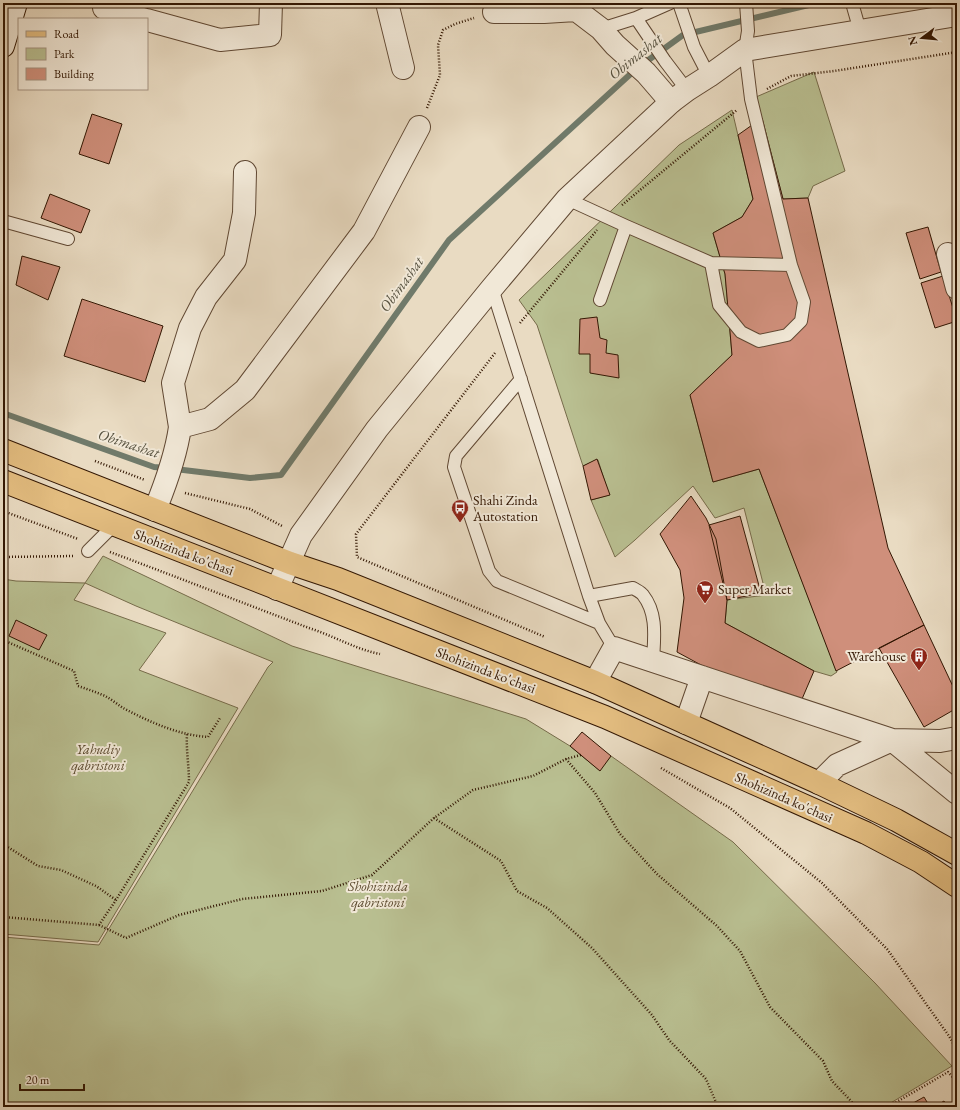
<svg xmlns="http://www.w3.org/2000/svg" width="960" height="1110" font-family="'EB Garamond',serif">
<rect width="100%" height="100%" fill="#e9dbc2"/>
<filter id="stains"><feTurbulence type="fractalNoise" baseFrequency=".005" numOctaves="4"/><feColorMatrix values="0 0 0 0 .2 0 0 0 0 .09 0 0 0 0 .02 0 0 0 .5 -.17"/></filter>
<radialGradient id="worn" r=".72"><stop offset=".6" stop-color="#630" stop-opacity="0"/><stop offset="1" stop-color="#630" stop-opacity=".3"/></radialGradient>
<path fill="#b9bf91" stroke="#766b4a" d="M814 72 845 171 813 186 808 198 783 199 756 97Z
M732 110 753 199 742 217 713 233 725 274 732 355 690 395 713 482 759 469 837 672 831 676 814 671 725 623 727 600 766 595 744 508 715 518 693 486 635 540 615 557 591 500 609 495 598 460 583 466 537 325 519 300 679 145Z
M103 556 292 646 526 719 570 746 599 770 611 756 733 842 875 983 952 1066 884 1107H3V937L99 945 268 667 273 662 136 606 85 583 74 600 166 633 139 670 238 708 98 942 3 934V579L16 581 85 583Z"/>
<g fill="none" stroke-linecap="round" stroke-linejoin="round">
<path stroke="#707a6a" stroke-width="6" d="M3 413 154 467 166 468
M175 469 250 478 281 475 449 240 636 69 683 35 817 3"/>
</g>
<path fill="#cf8f7b" stroke="#331703" d="M92 114 122 124 109 164 79 154Z
M762 118 783 199 808 198 888 548 924 625 836 671 759 469 713 482 690 395 732 355 725 274 713 233 742 217 753 199 738 135Z
M50 194 90 210 81 233 41 218Z
M928 227 941 272 920 279 906 233Z
M22 256 60 267 48 300 16 285Z
M943 276 957 321 935 328 921 283Z
M82 299 163 326 145 382 64 356Z
M597 317 600 338 607 340 606 353 618 355 619 378 590 373V354H579L580 319Z
M597 459 610 495 591 500 583 466Z
M691 496 706 518 716 539 727 600 725 623 814 671 796 713 714 672 677 652 684 598 680 570 660 534Z
M740 516 761 593 727 600 709 525Z
M16 620 47 635 39 650 9 636Z
M924 625 957 695V708L924 727 879 648Z
M582 732 611 756 600 771 570 746Z
M924 1097 930 1107H906Z
M944 1101 948 1107H934Z"/>
<g fill="none" stroke-linecap="round" stroke-linejoin="round">
<g stroke="#604833" stroke-width="14">
<path id="service" d="M679 3 694 47 709 76
M852 3 860 31
M636 18 665 61 687 90
M601 29 636 18 670 3
M567 199 626 226 711 263 791 265
M3 221 68 239
M711 263 719 305 741 332 759 341 787 335 801 321 804 302 791 265 751 99 745 50 748 31 746 3
M492 288 589 596 599 623 614 648
M600 300 626 226
M521 379 456 456 454 467 489 571 497 581 599 623
M88 551 114 525
M589 596 633 588C636 590 641 592 643 595 658 614 654 639 653 661"/>
</g>
<g stroke="#604833" stroke-width="24">
<path id="minor" d="M105 3 104 8 143 19
M387 3 403 68
M494 12H544L576 10 601 29 615 45 646 73 671 102
M147 20 220 40 270 35 271 3
M948 254 957 288
M180 427 173 383 190 328 206 297 235 260 244 213 245 172
M155 510C166 483 176 456 180 427L210 419 245 390 364 231 419 127
M595 682 614 648 892 740 957 793
M686 723 702 677
M819 783 837 765 892 740 940 741 957 738"/>
</g>
<g stroke="#604833" stroke-width="24">
<path id="tertiary" d="M277 589 301 535 377 429 492 288 567 199 671 102 687 90 709 76 745 50 957 15"/>
</g>
<g stroke="#331703" stroke-width="24">
<path id="secondary" d="M3 46 16 3"/>
</g>
<g stroke="#331703" stroke-width="24">
<path id="primary" d="M3 450 290 563 338 579 595 682 819 783 896 820 957 854
M3 481 605 717 866 833 921 862 957 886"/>
</g>
<path stroke="#331703" stroke-width="2.5" stroke-dasharray="1 2" stroke-linecap="butt" d="M767 89 791 76 834 71 957 52
M427 108 440 75 438 45 443 30 455 24 474 18
M622 205 737 110
M520 323 597 230
M495 353 356 534 357 557 545 637
M95 461 145 480
M185 493 250 509 282 526
M3 511 78 539
M110 552C177 577 243 603 309 628 334 636 355 649 380 654
M3 557 73 556
M3 640 74 671 78 686C87 689 96 692 105 696 111 699 117 704 123 708 150 722 178 735 208 737L220 718
M566 759 595 793 620 834 657 874 717 926 740 951 770 1007 823 1061 832 1081 851 1101 855 1107
M661 768 730 808 822 883 887 949 949 1036 957 1050
M434 818 501 861 517 891 547 908 592 948 652 1015 669 1040 706 1079 718 1107
M3 844 38 866 61 870 96 886 116 900
M3 917 99 925 116 900 189 782C189 766 186 750 187 734
M99 925 126 938 179 915 242 899 322 891 372 875 434 818 473 790 533 776 566 759 581 755
M888 1107 948 1072 957 1082"/>
<use href="#service" stroke="#f1e8d7" stroke-width="12"/>
<use href="#minor" stroke="#f1e8d7" stroke-width="22"/>
<use href="#tertiary" stroke="#f1e8d7" stroke-width="22"/>
<use href="#secondary" stroke="#f1e8d7" stroke-width="22"/>
<use href="#primary" stroke="#e4be81" stroke-width="22"/>
</g>
<defs>
<g id="bus-pin" transform="scale(0.9)"><path d="M0 17L-7.5 6A9.5 9.5 0 1 1 7.5 6Z" fill="#8f2418" stroke="#f1e8d7"/><path d="M-5-6H5V4H4V6H2V4H-2V6H-4V4H-5ZM-3.5-4V0h7V-4ZM-3.5 1.2v1.5H-2V1.2ZM2 1.2v1.5H3.5V1.2Z" fill="#fff"/></g>
<g id="supermarket-pin" transform="scale(0.9)"><path d="M0 17L-7.5 6A9.5 9.5 0 1 1 7.5 6Z" fill="#8f2418" stroke="#f1e8d7"/><path d="M-6-5.5h2.5l.6 2H6L4.5 2H-2.5L-4.4-4H-6ZM-1.5 3.2a1.3 1.3 0 1 0 .1 0ZM3 3.2a1.3 1.3 0 1 0 .1 0Z" fill="#fff"/></g>
<g id="building-pin" transform="scale(0.9)"><path d="M0 17L-7.5 6A9.5 9.5 0 1 1 7.5 6Z" fill="#8f2418" stroke="#f1e8d7"/><path d="M-4-6H4V6H1V3H-1V6H-4ZM-2.5-4.3h1.7v1.8h-1.7ZM.8-4.3h1.7v1.8H.8ZM-2.5-1h1.7V.8h-1.7ZM.8-1h1.7V.8H.8Z" fill="#fff"/></g>
</defs>
<g fill-rule="evenodd">
<use href="#bus-pin" x="460" y="508"/>
<use href="#supermarket-pin" x="705" y="589"/>
<use href="#building-pin" x="919" y="656"/>
</g>
<g text-anchor="middle" dominant-baseline="central" stroke-width="4" stroke-linejoin="round" paint-order="stroke">
<g font-size="14" fill="#331703" stroke="#f1e8d7" text-anchor="start">
<text x="473" y="500">Shahi Zinda<tspan x="473" dy="16">Autostation</tspan></text>
<text x="718" y="589">Super Market</text>
<text x="906" y="656" text-anchor="end">Warehouse</text>
</g>
<g font-size="14" fill="#331703" stroke="#f1e8d7">
<text transform="translate(184 552) rotate(21)">Shohizinda ko'chasi</text>
<text transform="translate(486 670) rotate(21)">Shohizinda ko'chasi</text>
<text transform="translate(784 797) rotate(24)">Shohizinda ko'chasi</text>
</g>
<g font-size="14" font-style="italic" fill="#5b492e" stroke="#f1e8d7">
<text x="98" y="749">Yahudiy<tspan x="98" dy="16">qabristoni</tspan></text>
<text x="378" y="886">Shohizinda<tspan x="378" dy="16">qabristoni</tspan></text>
</g>
<g font-size="15" font-style="italic" fill="#56513f" stroke="#f1e8d7">
<text transform="translate(635 56) rotate(-39)">Obimashat</text>
<text transform="translate(401 284) rotate(-54)">Obimashat</text>
<text transform="translate(129 443) rotate(18)">Obimashat</text>
</g>
</g>
<rect width="960" height="1110" fill="none" stroke="#e9dbc2" stroke-width="16"/>
<rect x="4" y="4" width="952" height="1102" fill="none" stroke="#331703" stroke-width="2"/>
<rect x="8" y="8" width="944" height="1094" fill="none" stroke="#331703"/>
<rect x="18" y="18" width="130" height="72" fill="#f1e8d7" stroke="#a59482"/>
<rect x="26" y="31" width="20" height="6" fill="#e4be81" stroke="#a59482"/>
<text x="54" y="38" font-size="12" fill="#331703">Road</text>
<rect x="26" y="48" width="20" height="12" fill="#b9bf91" stroke="#a59482"/>
<text x="54" y="58" font-size="12" fill="#331703">Park</text>
<rect x="26" y="68" width="20" height="12" fill="#cf8f7b" stroke="#a59482"/>
<text x="54" y="78" font-size="12" fill="#331703">Building</text>
<g transform="translate(922 38) rotate(254)" stroke="#f1e8d7" stroke-width="3" paint-order="stroke">
<path d="M0-3L7 15L0 10L-7 15Z" fill="#331703"/>
<text y="-6" font-size="11" font-weight="bold" text-anchor="middle" fill="#331703">N</text>
</g>
<path d="M20 1084v6h64v-6" fill="none" stroke="#331703" stroke-width="2"/>
<text x="26" y="1084" font-size="12" fill="#331703" stroke="#f1e8d7" stroke-width="3" paint-order="stroke">20 m</text>
<rect width="100%" height="100%" filter="url(#stains)"/>
<rect width="100%" height="100%" fill="url(#worn)"/>
</svg>
